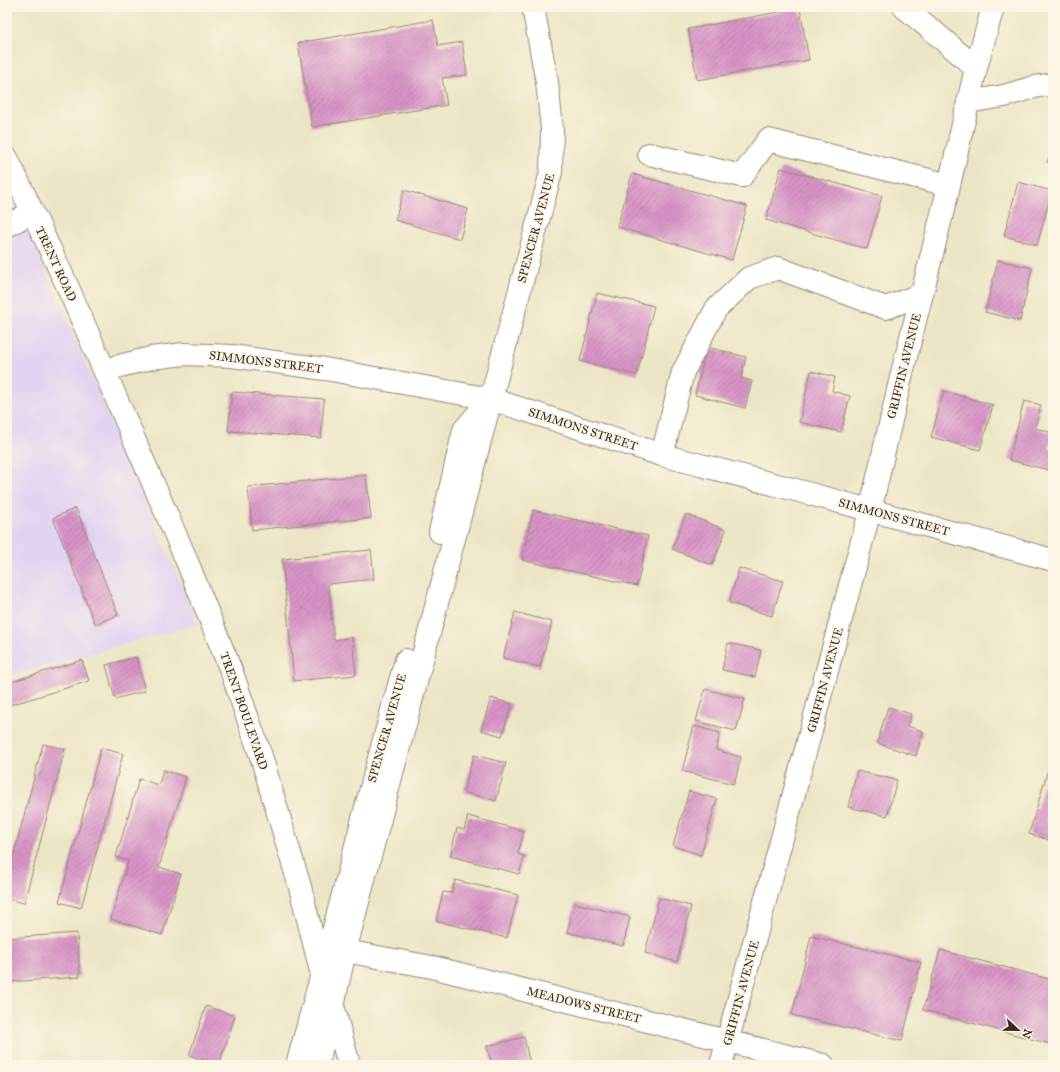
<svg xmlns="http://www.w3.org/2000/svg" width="1060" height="1072" font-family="'IM FELL Great Primer',serif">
<defs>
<pattern id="building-hatch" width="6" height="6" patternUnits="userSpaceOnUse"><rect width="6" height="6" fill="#d894c7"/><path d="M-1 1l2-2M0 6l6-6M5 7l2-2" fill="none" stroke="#b079a1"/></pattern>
</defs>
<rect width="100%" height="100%" fill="#fcf5e5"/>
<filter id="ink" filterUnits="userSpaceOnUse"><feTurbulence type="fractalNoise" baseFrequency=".025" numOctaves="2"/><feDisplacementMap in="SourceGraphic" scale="8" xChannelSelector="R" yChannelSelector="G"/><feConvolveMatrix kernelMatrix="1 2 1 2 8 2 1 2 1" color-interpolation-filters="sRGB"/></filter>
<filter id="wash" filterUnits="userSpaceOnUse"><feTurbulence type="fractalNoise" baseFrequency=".012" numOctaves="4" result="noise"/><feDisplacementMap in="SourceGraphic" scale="16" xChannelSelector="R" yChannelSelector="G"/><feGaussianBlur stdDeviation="0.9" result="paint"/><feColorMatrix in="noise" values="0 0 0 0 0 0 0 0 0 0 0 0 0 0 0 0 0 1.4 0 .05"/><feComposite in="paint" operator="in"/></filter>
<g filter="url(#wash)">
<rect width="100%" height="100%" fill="#ece5c5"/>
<path fill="#e3d3f2" d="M7 182 198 624 7 677Z"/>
<g id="blocks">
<path fill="url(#building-hatch)" d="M608 7H634L635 8 608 12Z
M800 8 809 60 697 80 688 29Z
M433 20 438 46 462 42 467 75 442 78 447 105 312 127 298 43Z
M1053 149V165L1047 162Z
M781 168 882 196 867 249 766 220Z
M632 174 747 206 732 260 617 227Z
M1018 182 1052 191 1037 245 1004 236Z
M404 190 468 209 460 239 395 220Z
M998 260 1032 268 1020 321 985 312Z
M597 293 654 306 637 375 580 361Z
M707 347 746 357 741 378 752 381 745 408 695 395Z
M811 371 835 377 832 391 850 396 841 432 799 422Z
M944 391 993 405 980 450 931 437Z
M232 392 324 399 321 438 228 431Z
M1024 401 1041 405 1035 428 1053 433 1049 448 1053 449V471L1009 460Z
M366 475 371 518 252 530 248 487Z
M76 508 118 615 95 624 53 518Z
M533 510 648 536 637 586 522 560Z
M686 514 726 530 712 565 672 549Z
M371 550 374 579 328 584 334 640 352 637 356 675 294 681 282 559Z
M739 568 783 581 772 616 729 603Z
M515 612 552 622 540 667 503 658Z
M728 643 761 650 755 677 722 670Z
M136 657 145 691 115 699 106 665Z
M82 660 89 681 7 706V683Z
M705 689 745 699 736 731 696 721Z
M491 698 512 704 502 736 481 730Z
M888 707 911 714 907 726 923 731 916 756 877 743Z
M694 726 720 733 716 750 741 757 734 784 682 771Z
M43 744 65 749 24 903 7 899V880Z
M101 748 123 754 81 908 59 902Z
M474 755 506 763 496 801 463 792Z
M1049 766 1053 767V841L1029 834Z
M163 770 186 777 159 867 181 874 162 935 111 919 128 861 116 857 139 779 159 785Z
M857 771 897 780 887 816 848 807Z
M689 791 717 799 701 855 673 846Z
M468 816 524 831 518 854 524 856 519 874 450 856 457 828 464 830Z
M455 880 518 895 507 938 436 921 443 892 452 893Z
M659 898 691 906 677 962 645 953Z
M575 903 630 917 623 946 567 932Z
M77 933 80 977 7 982V938Z
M811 936 921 962 902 1041 792 1015Z
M940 950 1053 980V1034L1050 1044 923 1010Z
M206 1006 235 1016 219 1065 189 1055Z
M524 1037 530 1065H492L487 1046Z"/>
</g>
</g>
<g filter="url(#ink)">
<use href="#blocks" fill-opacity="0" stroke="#948872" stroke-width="1"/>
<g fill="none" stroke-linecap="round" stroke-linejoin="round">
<g stroke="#948872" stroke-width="24">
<path id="minor" d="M904 7 940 37 976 68
M968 102 1004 96 1034 87 1053 84
M649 154 742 176 768 140 949 185
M7 158 66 283 104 370 186 559 232 673 261 756 300 887 322 975 333 1006 349 1065
M7 226 32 212
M104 370 151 358 184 354 232 356 325 369 491 399 662 455 792 489 1053 560
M662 455 683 372 716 309 749 278 778 268 886 308 922 294
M440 532 464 430 487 403
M345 951 432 967 823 1065
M297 1065C335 930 368 794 406 660
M317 1065 333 1006 345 951 551 172 552 129 547 82 533 7
M721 1065 870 511 902 373 947 194 976 68 993 7"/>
</g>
<use href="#minor" stroke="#fff" stroke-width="22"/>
</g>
</g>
<g text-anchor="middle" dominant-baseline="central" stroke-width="3" stroke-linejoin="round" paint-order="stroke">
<g font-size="12" fill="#3b2a1e" stroke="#fcf5e5">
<text transform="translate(536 228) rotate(-75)">SPENCER AVENUE</text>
<text transform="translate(56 264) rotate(65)">TRENT ROAD</text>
<text transform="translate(266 362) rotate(7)">SIMMONS STREET</text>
<text transform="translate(904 366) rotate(-76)">GRIFFIN AVENUE</text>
<text transform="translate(583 429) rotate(18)">SIMMONS STREET</text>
<text transform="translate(894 517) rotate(15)">SIMMONS STREET</text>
<text transform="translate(825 680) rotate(-75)">GRIFFIN AVENUE</text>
<text transform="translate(244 711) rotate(71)">TRENT BOULEVARD</text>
<text transform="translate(387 728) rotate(-74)">SPENCER AVENUE</text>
<text transform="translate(741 993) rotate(-75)">GRIFFIN AVENUE</text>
<text transform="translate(584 1005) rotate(14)">MEADOWS STREET</text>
</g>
</g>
<rect width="1060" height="1072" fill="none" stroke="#fcf5e5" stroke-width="24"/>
<g transform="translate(1018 1030) rotate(112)" stroke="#fcf5e5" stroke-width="3" paint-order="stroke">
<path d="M0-3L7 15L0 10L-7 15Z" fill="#3b2a1e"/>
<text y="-6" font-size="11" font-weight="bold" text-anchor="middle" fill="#3b2a1e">N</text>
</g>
</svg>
